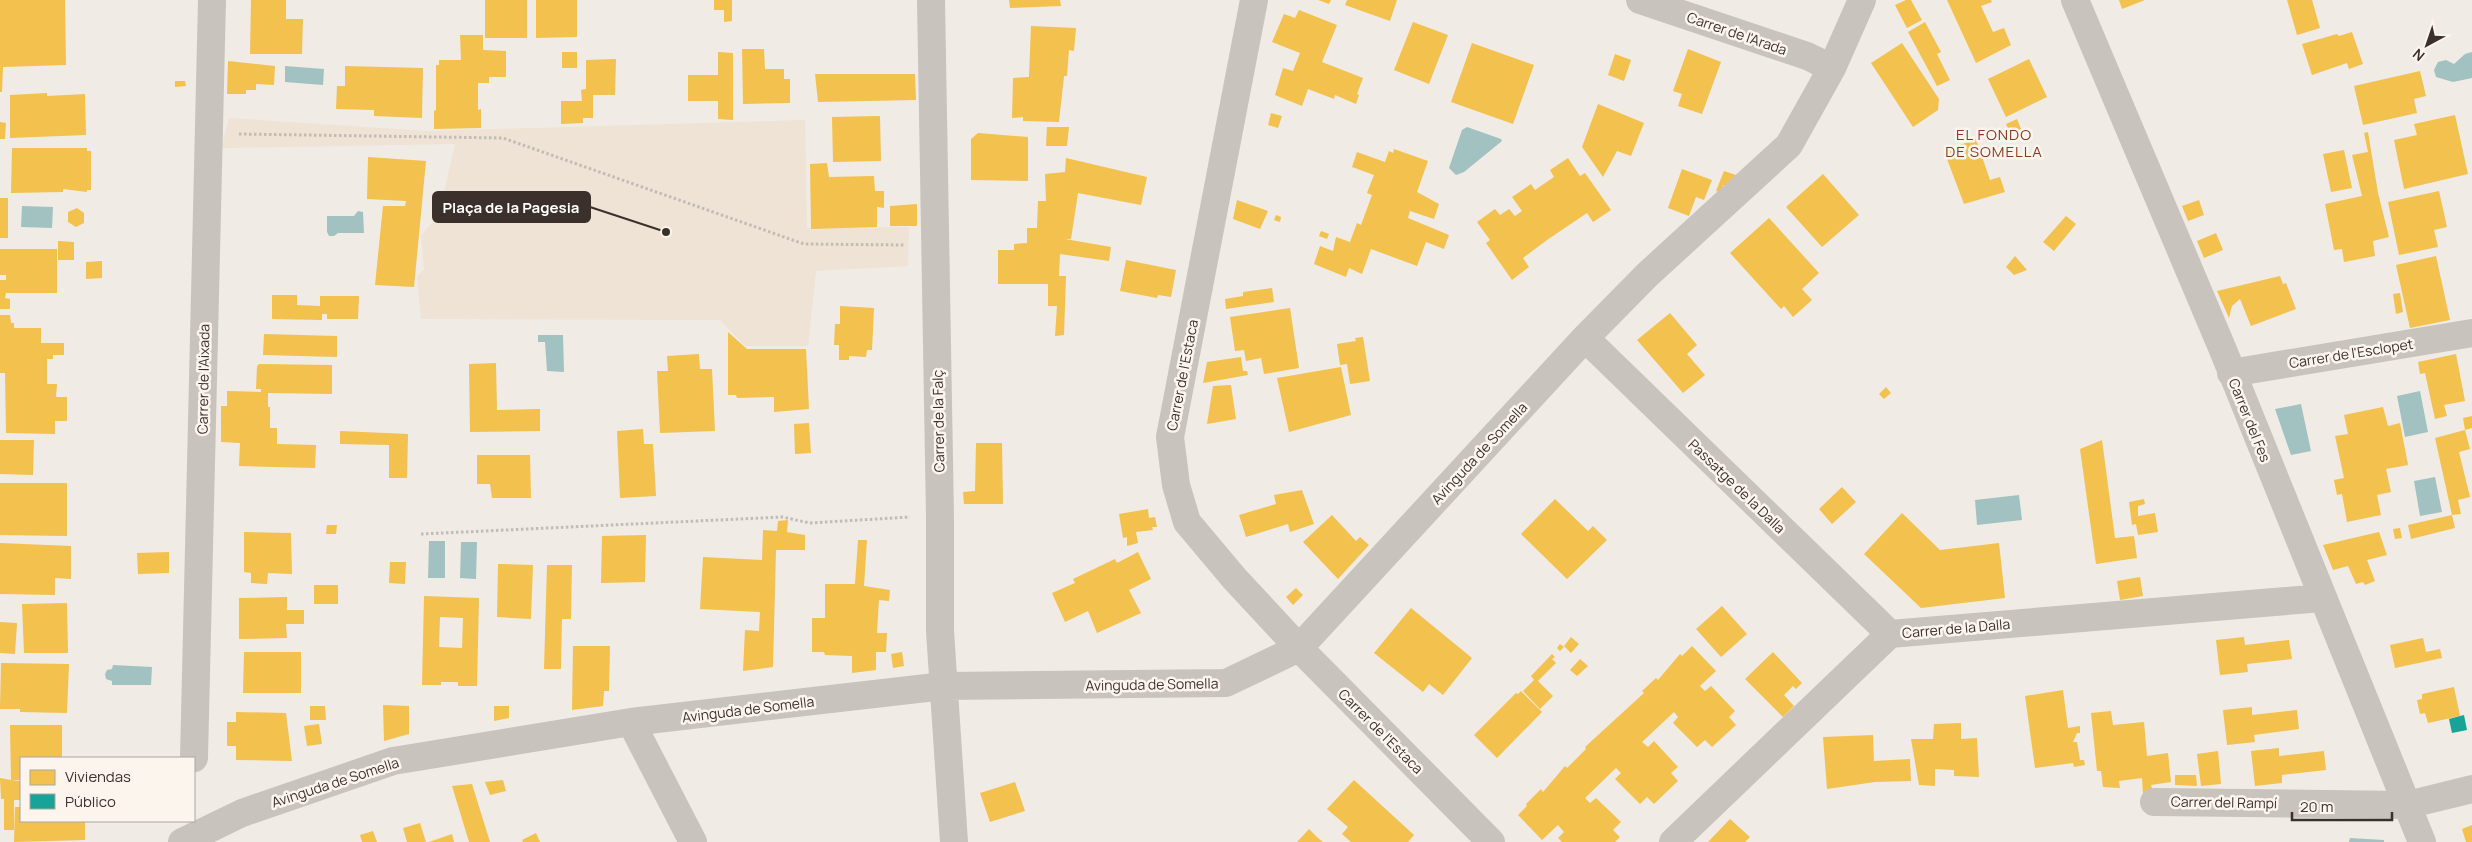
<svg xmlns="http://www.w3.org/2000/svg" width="2472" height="842" font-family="Manrope,sans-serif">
<rect width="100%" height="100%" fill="#f0ebe5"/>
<path fill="#eee3d5" d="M229 118 428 131 805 120 807 228 909 227 908 266 816 271 808 346H745L720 320 421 319 417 277 424 269 421 236 439 214 455 144 221 148Z"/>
<path fill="#a1c2c1" d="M2472 52V78L2453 82 2436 77 2434 70 2438 62 2446 60 2454 64 2465 54Z
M285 66 324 69 323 85 285 82Z
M1467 127 1501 139 1502 141 1464 172 1456 175 1449 168 1462 130Z
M22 206 53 207 52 228 21 227Z
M358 211 363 212 364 233H338L334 236H329L327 232V216H354Z
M538 335H563L564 372 547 371 545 342H538Z
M2420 391 2428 432 2405 437 2397 396Z
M2301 404 2311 451 2291 455 2275 409Z
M2435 477 2442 512 2420 516 2414 481Z
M2019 495 2022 520 1977 525 1975 500Z
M429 541H445V578H428Z
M461 542H477L476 579 460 578Z
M113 665 152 667 151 685H112V681L106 679 105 674 107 670 112 669Z
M2350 838 2384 840V842H2349Z"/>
<path fill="#f2c14e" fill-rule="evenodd" d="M0 0H65L66 65 3 67 2 92H0Z
M251 0H286V19H303L302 54H250Z
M485 0H527V38H485Z
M536 0H577V37L536 38Z
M714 0H732V21L724 22V10H714Z
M1009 0H1060L1061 6 1010 8Z
M1318 0H1331L1329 4Z
M1347 0H1397L1390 21 1345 5Z
M1906 0H1911L1922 20 1907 28 1895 5Z
M1947 0H1991L1992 2 1981 6 1993 32 2004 28 2011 45 1976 63Z
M2119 0H2145L2122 9Z
M2287 0H2312L2320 28 2297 35Z
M1299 10 1337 25 1322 62 1363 78 1357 94 1359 95 1356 104 1335 95 1334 99 1308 89 1302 106 1275 95 1283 68 1293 71 1300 53 1272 42 1284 14 1295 18Z
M1413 22 1448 35 1429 84 1394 70Z
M1925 22 1941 52 1937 54 1950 80 1937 86 1908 32Z
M1031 26 1076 28 1074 51 1069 50 1067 76H1064L1059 122 1023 121V117L1012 118 1013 78 1029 77Z
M2352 32 2363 64 2349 69 2347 63 2312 75 2302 44 2337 34 2339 36Z
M460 35H483V50L506 51V77H489V83H478V110L481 109V128L434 129V111L436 110V65H439V60H461Z
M1472 43 1534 65 1513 124 1451 102Z
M1902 43 1939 99 1938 110 1913 127 1871 63Z
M742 49H764L765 69H784V79H790V103L743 104Z
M1688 49 1721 62 1702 114 1678 106 1682 94 1673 91Z
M562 52H577V68H562Z
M718 52 733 53V120L718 119V101H688V75H718Z
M1615 54 1631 60 1624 81 1608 75Z
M616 59 615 95H593V118H583V123L561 124V101H582L581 90 586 89V60Z
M2029 59 2047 97 2006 117 1988 79Z
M228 61 275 66 274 85 256 84V90H246V94H227Z
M345 66 423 68 422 118 374 116V110L336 109 337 86H345Z
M2420 71 2426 96 2414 99 2417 113 2363 125 2354 86Z
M815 74H915L916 100 818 102Z
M175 81H185L186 86 175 87Z
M47 93V96L85 94 86 135 10 138V95Z
M1598 104 1644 123 1631 156 1617 151 1603 177 1582 147Z
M1271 113 1282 116 1278 128 1268 125Z
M2455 115 2468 174 2404 189 2394 140 2417 135 2414 124Z
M880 116 881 161 833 162 832 117Z
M2017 119 2021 129 2010 134 2006 124Z
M0 122 6 123 5 139H0Z
M1047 127H1069L1067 146H1046Z
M2368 132 2378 193 2389 237 2373 241 2375 256 2344 262 2342 249 2334 250 2325 204 2362 196 2352 155 2368 152 2364 133Z
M978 133 1028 137V181L971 180V139Z
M1976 139 1990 180 2000 177 2005 192 1964 204 1944 151Z
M12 148H87V151H91V190H87V192L63 189V192L11 193Z
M1394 149 1428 161 1417 192 1439 204 1434 219 1410 211 1408 218 1449 235 1444 249 1426 242 1417 266 1371 249 1362 274 1349 268 1346 277 1314 264 1320 246 1333 251 1336 237 1350 242 1357 223 1361 225 1372 195 1367 193 1374 175 1352 167 1357 152 1385 162 1389 151 1393 153Z
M2344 150 2352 188 2331 192 2323 154Z
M368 157 426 161 414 287 375 285 383 206H405L406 201 367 199Z
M1066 158 1147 177 1141 205 1078 193 1071 239H1065L1111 247 1109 261 1060 254 1059 276H1066L1064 335 1055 336 1057 306H1048V284H998V250H1014V244L1027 243V228H1037L1038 201H1046L1045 174 1065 172Z
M1568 158 1580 176 1585 173 1611 210 1593 222 1587 213 1547 240 1523 258 1529 267 1512 280 1486 243 1490 240 1477 222 1495 209 1500 215 1509 209 1515 216 1522 211 1512 197 1531 184 1535 190 1554 177 1550 170Z
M827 163 829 177 874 176 875 191H884V208L877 207V227L811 229 810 164Z
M1682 169 1712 180 1704 200 1696 197 1689 216 1668 208Z
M1724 171 1739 176 1727 187 1723 185 1721 193 1716 191Z
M1823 174 1859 215 1822 247 1786 207Z
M2439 191 2447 227 2434 230 2438 247 2399 255 2388 202Z
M0 198H8V238H0Z
M1237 200 1268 211 1260 229 1233 219Z
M2199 200 2204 215 2188 221 2182 206Z
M917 204V226H890V206Z
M77 208 84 213V223L76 227 68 222V212Z
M1276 215 1281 217 1280 222 1274 220Z
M2066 216 2076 224 2054 251 2043 242Z
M1769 218 1819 273 1802 289 1812 300 1793 317 1784 306 1781 309 1730 253Z
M1321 231 1329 234 1327 239 1319 236Z
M2216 233 2223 250 2204 258 2197 241Z
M58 241 74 242V260H58Z
M0 249H57V293H6L5 298 10 299V309H0V280H6V275H0Z
M2015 256 2027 270 2014 275 2006 267Z
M2436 256 2450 320 2410 328 2396 265Z
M1126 260 1176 270 1171 297 1158 295 1157 298 1120 291Z
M102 261V278L86 279V262Z
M2280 276 2283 284 2286 283 2296 309 2251 326 2240 299 2232 306 2229 318 2217 291Z
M1272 288 1274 302 1226 309 1225 299 1243 296V292Z
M2400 293 2403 312 2396 314 2393 294Z
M272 295H297V305L320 306V296H359L358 319H327V314H322V320L272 319Z
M840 306 874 308 872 350H867L866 357 849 356V360H839V345H834L835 324H840Z
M1290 308 1299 368 1264 374 1261 358 1246 361 1244 350 1235 351 1230 317Z
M1670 313 1697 345 1687 354 1705 375 1683 393 1637 340Z
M0 315H10L11 323H14V328H41V343H64V355H53V359H47V384H57L56 397H67V421H55V434L6 433 5 373H0Z
M728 332 747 349H806L809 409 774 412V397L737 398 736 395H728Z
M264 334 337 336V357L263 355Z
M1363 337 1370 381 1350 384 1347 364 1340 365 1337 344 1356 341 1355 338Z
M699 354 700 369H712L715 431 660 433 657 371H668L667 356Z
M2456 354 2465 401 2444 405 2447 416 2435 419 2425 373 2420 374 2418 362Z
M1241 357 1243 371H1247L1248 375 1203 383 1207 362Z
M496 363 497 410 540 409V431L470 432 469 364Z
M259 364 332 365V394L268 393V407H270V428H277V444L316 445 315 468 239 466 240 443 221 442V406H227V391L261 392V389H256L257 366Z
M1341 367 1351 415 1289 432 1277 378Z
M1231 385 1236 419 1207 424 1213 386Z
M1886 387 1891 393 1884 399 1879 394Z
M2383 407 2388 426 2400 423 2408 465 2386 469 2391 492 2377 495 2381 515 2347 522 2342 494 2337 495 2334 480 2344 478 2335 436 2348 434 2344 415Z
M2472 416V428L2465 430 2463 418Z
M809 423 811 453 795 454 794 424Z
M643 429 644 444H653L656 496 620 498 617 431Z
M2465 430 2470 449 2459 452 2470 497 2458 500 2461 514 2452 515 2435 438Z
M340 431 408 434 407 478H389V445L340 444Z
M0 440H34L33 475 0 474Z
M2102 440 2115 538 2134 536 2137 558 2096 564 2080 449Z
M976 443H1002L1003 504H964L963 492 975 491Z
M477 455H530L531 498H492L490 484H477Z
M0 483H67V536L0 535Z
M1842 487 1856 502 1832 524 1819 509Z
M1302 490 1314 524 1290 532 1288 524 1246 537 1239 515 1276 504 1274 495Z
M1555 499 1588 531 1593 526 1607 540 1567 579 1521 534Z
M2144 499 2145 504 2138 506V516L2155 513 2158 532 2138 535 2136 524 2132 525 2129 502Z
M1148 509 1149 518 1155 517 1157 527H1152L1153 530 1136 532 1138 543 1127 546V537L1123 538 1119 514Z
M1902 513 1940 550 1999 543 2005 598 1921 608 1864 554Z
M1332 515 1356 541 1360 537 1369 545 1338 579 1303 542Z
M2452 515 2455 528 2411 539 2408 525Z
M788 520 787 532 805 535V550H776L773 667 743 671 745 630 759 631 760 612 700 609 703 557 762 560 763 530 777 531 778 521Z
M327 525H337L336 534H326Z
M2400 528 2402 538 2395 539 2393 529Z
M244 532 291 533 292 574 268 573 267 584 251 583V573L244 572Z
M2379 532 2387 555 2367 560 2375 581 2365 585 2363 582 2356 584 2348 566 2333 570 2323 545Z
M646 535 645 582 601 583 602 536Z
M858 540H867L864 586 890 590 889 601 879 600 877 633H887L886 652H876V670L852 673V656L825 655 824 652H812V618H825V584H855Z
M0 543 71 546V579L55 578V595L0 594Z
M169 552V573L138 574 137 553Z
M1138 552 1151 579 1129 590 1141 613 1097 633 1088 611 1065 622 1052 593 1075 583 1073 579 1115 559 1117 563Z
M390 562H406L405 584 389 583Z
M498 564 533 565 531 619 497 617Z
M547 565H572L571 619H562L561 669H544Z
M2140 577 2143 596 2120 600 2117 581Z
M314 585H338V604H314Z
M1296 588 1303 595 1293 605 1286 597Z
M424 596 479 598 477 686H458V682H441V685H422ZM440 617 463 618 462 648 439 647Z
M287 597V610H304V624H286L287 638 239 639V598Z
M67 603 68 653H24L22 604Z
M1722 606 1747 634 1721 657 1696 629Z
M1411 608 1472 658 1443 695 1429 684 1423 692 1374 653Z
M0 622 17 623 15 654 0 653Z
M1571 637 1579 644 1571 653 1564 646Z
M2244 637 2245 645 2289 640 2292 659 2247 664 2248 672 2220 675 2216 640Z
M2423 638 2426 652 2440 649 2442 658 2395 668 2390 645Z
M1560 644 1564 647 1560 651 1557 648Z
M573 646H610L609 691H604L603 706 572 710Z
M1692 646 1716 671 1700 686 1705 691 1711 686 1735 711 1729 717 1736 725 1712 747 1705 740 1697 747 1673 723 1678 717 1674 712 1642 742 1648 747 1654 741 1678 767 1671 773 1678 781 1654 804 1647 797 1640 804 1615 779 1621 773 1616 768 1585 798 1590 803 1596 798 1621 822 1613 830 1620 837 1615 842H1562L1558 838 1564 832 1558 825 1542 840 1518 815 1527 806 1526 804 1541 789 1543 792 1565 766 1567 768 1586 749 1585 747 1644 693 1642 691 1656 678 1658 680 1680 654 1682 656Z
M244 652H301V693H243Z
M902 652 904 666 893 668 891 654Z
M1773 652 1802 683 1796 689 1793 686 1784 695 1794 706 1783 717 1745 679Z
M1552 654 1555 657 1552 659 1556 663 1538 681 1553 696 1540 709 1523 691 1534 680 1531 676Z
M1580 659 1588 666 1577 676 1570 670Z
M1 663 69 664 67 713 20 712V709H0Z
M2454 687 2460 716 2428 723 2425 713 2420 714 2417 700 2422 699V694Z
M2063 690 2068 728 2080 726V733H2077L2073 742H2077L2080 760H2084L2085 765 2074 767 2073 763 2035 768 2025 696Z
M1521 691 1542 712 1497 758 1474 735 1516 693 1518 694Z
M383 705 409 706V734L384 741Z
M310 706H325L326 720H310Z
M494 706H509V718L494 721Z
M2252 707V715L2297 710 2299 729 2254 735 2255 742 2227 745 2223 710Z
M2111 711 2113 725 2144 722 2147 756 2168 753 2171 782 2151 785 2154 794H2143L2142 778 2119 781 2120 788 2103 787 2101 771H2097L2091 713Z
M236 712 286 713 292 761 236 760V746H227V722H236Z
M1961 723V739L1977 738 1979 777 1954 776V770L1935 769V786L1919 785 1911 739H1933L1934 724Z
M319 724 322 744 307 746 304 726Z
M10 725H62V758H21V780H11L20 781V800H14V830H4V799H1L0 778 11 780Z
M1873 735 1874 761 1910 759 1911 781 1875 782 1827 789 1823 737Z
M2279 748V756L2324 751 2326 770 2282 775V783L2255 786 2251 751Z
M2218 751 2221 784 2201 786 2197 754Z
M2175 775H2196L2197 786 2175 785Z
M503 780 506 791 490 795 485 782Z
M1354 780 1414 835 1408 842H1351L1342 834 1348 827 1327 809Z
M1015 782 1025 811 990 822 980 793Z
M472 784 490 842H469L452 786Z
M15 807H21V821H85V840L14 842Z
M1730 819 1750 837 1745 842H1708Z
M420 823 426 842H407L403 828Z
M2472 825V842H2466L2462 829Z
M1309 829 1318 838 1323 842H1297Z
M373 831 377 842H362L360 835Z
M536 833 540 842H523L522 840Z
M452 834 454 842H429Z"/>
<path fill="#17a398" d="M2464 715 2467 730 2452 733 2449 719Z"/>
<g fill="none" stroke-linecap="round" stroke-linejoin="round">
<path stroke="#c2bbb6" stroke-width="3" stroke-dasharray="2.5 2.5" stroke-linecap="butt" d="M239 134 503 138 804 244 904 245
M421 534 782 517 810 523 910 517"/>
<path stroke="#c9c3be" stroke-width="28" d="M931 0 940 517V631L954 842
M1254 0 1170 437 1176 485 1187 522 1234 578 1299 648 1491 842
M1640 0 1807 56 1832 68
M2075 0 2223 350 2422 842
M1585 338 1890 634
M2231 373 2472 333
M631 722 693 842
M194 758 212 0
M2154 802 2407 805 2472 789
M182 842 242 813 393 761 631 722 944 686 1226 683 1299 648 1585 338 1647 275 1789 145 1832 68 1862 0
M1673 842 1890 634 2322 598"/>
</g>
<g text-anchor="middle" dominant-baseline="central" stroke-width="5" stroke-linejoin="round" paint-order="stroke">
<g font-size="14" fill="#3b302b" stroke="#fbf5ee">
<text transform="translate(1737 33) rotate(19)">Carrer de l'Arada</text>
<text transform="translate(2351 353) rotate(-9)">Carrer de l'Esclopet</text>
<text transform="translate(1182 375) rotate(-79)">Carrer de l'Estaca</text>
<text transform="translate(203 379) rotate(-89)">Carrer de l'Aixada</text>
<text transform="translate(2250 420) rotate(68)">Carrer del Fes</text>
<text transform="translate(938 421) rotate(-91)">Carrer de la Falç</text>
<text transform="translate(1479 453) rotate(-47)">Avinguda de Somella</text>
<text transform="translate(1737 486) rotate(44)">Passatge de la Dalla</text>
<text transform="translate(1956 628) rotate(-5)">Carrer de la Dalla</text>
<text transform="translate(1152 684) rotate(-1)">Avinguda de Somella</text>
<text transform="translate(748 709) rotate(-7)">Avinguda de Somella</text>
<text transform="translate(1381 731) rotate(45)">Carrer de l'Estaca</text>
<text transform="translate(335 782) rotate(-18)">Avinguda de Somella</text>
<text transform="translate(2224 802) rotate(1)">Carrer del Rampí</text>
</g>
<g font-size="15" letter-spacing="1" fill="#8c3b22" stroke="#fbf5ee">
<text x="1994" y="134">EL FONDO<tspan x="1994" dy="17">DE SOMELLA</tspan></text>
</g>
</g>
<path fill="none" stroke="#3b302b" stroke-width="2" d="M666 232L590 207"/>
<circle fill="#3b302b" stroke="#fbf5ee" stroke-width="2" cx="666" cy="232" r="5"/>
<rect fill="#3b302b" stroke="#3b302b" stroke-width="2" x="433" y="192" width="157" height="30" rx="5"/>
<g font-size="15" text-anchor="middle" font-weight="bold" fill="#fff">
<text x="511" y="213">Plaça de la Pagesia</text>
</g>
<rect x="20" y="757" width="175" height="65" fill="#fbf5ee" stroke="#aea6a0"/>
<rect x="30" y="770" width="25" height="15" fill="#f2c14e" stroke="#aea6a0"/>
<text x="65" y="782" font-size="15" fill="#3b302b">Viviendas</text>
<rect x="30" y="794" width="25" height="15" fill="#17a398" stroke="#aea6a0"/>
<text x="65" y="807" font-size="15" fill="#3b302b">Público</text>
<g transform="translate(2427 45) rotate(220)" stroke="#fbf5ee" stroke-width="4" paint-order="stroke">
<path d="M0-4L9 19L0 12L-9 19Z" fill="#3b302b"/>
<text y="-8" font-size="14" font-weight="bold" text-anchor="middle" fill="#3b302b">N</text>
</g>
<path d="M2292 812v8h100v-8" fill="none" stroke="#3b302b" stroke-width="2.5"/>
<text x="2300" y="812" font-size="15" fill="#3b302b" stroke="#fbf5ee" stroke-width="4" paint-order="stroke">20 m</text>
</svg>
